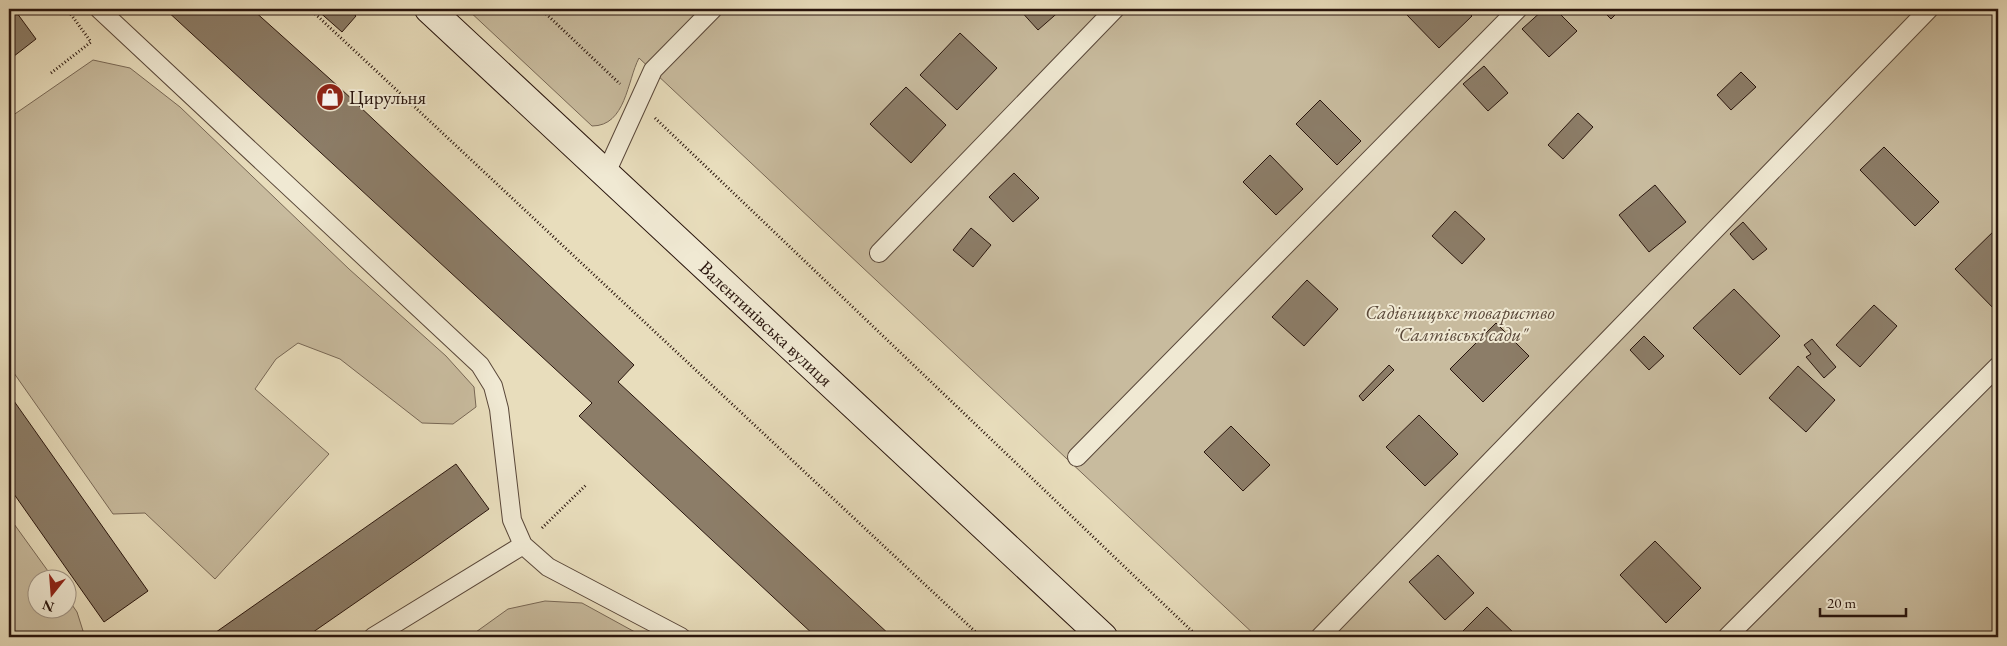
<svg xmlns="http://www.w3.org/2000/svg" width="2007" height="646" font-family="'EB Garamond',serif">
<rect width="100%" height="100%" fill="#e8ddbc"/>
<filter id="stains"><feTurbulence type="fractalNoise" baseFrequency=".004" numOctaves="4"/><feColorMatrix values="0 0 0 0 .2 0 0 0 0 .09 0 0 0 0 .02 0 0 0 .5 -.17"/></filter>
<radialGradient id="worn" r=".72"><stop offset=".6" stop-color="#630" stop-opacity="0"/><stop offset="1" stop-color="#630" stop-opacity=".3"/></radialGradient>
<path fill="#c8bb9e" stroke="#786856" d="M467 9H1998V637H1257L639 58C627 81 626 126 592 126Z
M93 60 130 68 180 107 349 269 446 356 474 387 476 407 453 424 422 423 340 359 298 343 276 359 255 389 329 454 215 579 145 513 113 514 9 366V118Z
M9 517 53 578H38V608H68V599L77 612 84 634 83 637H9Z
M545 601 582 603 644 637H469L508 609Z"/>
<path fill="#8c7d68" stroke="#29150d" d="M9 9H14L36 39 9 60Z
M165 9H252L340 88 634 365 618 382 892 637H816L579 416 592 403Z
M316 9H348L356 16 342 32Z
M1019 9H1062L1038 30Z
M1413 9H1465L1472 16 1439 48 1407 15Z
M1544 9H1555L1577 31 1549 57 1522 29Z
M1601 9H1621L1611 19Z
M960 33 997 68 957 110 920 75Z
M1484 66 1508 93 1488 111 1463 84Z
M1741 72 1756 87 1731 110 1717 95Z
M906 87 946 125 911 163 870 124Z
M1320 100 1361 141 1337 165 1296 124Z
M1578 113 1593 127 1563 159 1548 145Z
M1884 147 1939 202 1915 226 1860 170Z
M1270 155 1303 189 1276 215 1243 182Z
M1014 173 1039 198 1013 222 989 197Z
M1655 185 1686 222 1649 252 1619 215Z
M1455 211 1485 239 1462 264 1432 236Z
M1743 222 1767 249 1753 260 1730 234Z
M1998 227V313L1955 269Z
M971 228 991 245 973 267 953 250Z
M1307 280 1338 309 1304 346 1272 317Z
M1734 289 1780 336 1740 375 1693 328Z
M1874 305 1897 326 1860 367 1836 345Z
M1496 323 1529 356 1483 402 1450 369Z
M1644 336 1664 356 1649 370 1630 350Z
M1812 339 1836 367 1824 378 1806 357 1811 354 1804 345Z
M1389 365 1394 370 1363 401 1359 396Z
M1798 366 1835 400 1806 432 1769 398Z
M9 394 148 591 104 622 9 487Z
M1419 415 1458 454 1425 486 1386 447Z
M1231 426 1270 465 1243 491 1204 452Z
M456 464 489 509 420 558 306 637H209Z
M1655 541 1701 588 1666 623 1620 575Z
M1438 555 1474 593 1445 620 1409 582Z
M1487 607 1518 637H1457Z"/>
<g fill="none" stroke-linecap="round" stroke-linejoin="round">
<g stroke="#594739" stroke-width="20">
<path id="lane" d="M99 9 480 365 493 386 499 409 512 520 523 545 548 567 681 637
M606 173 653 70 713 9
M879 253 1115 9
M1077 457 1518 9
M373 637 523 545
M1320 637 1929 9
M1727 637 1998 366"/>
</g>
<g stroke="#29150d" stroke-width="30">
<g id="secondary">
<path id="s1" d="M429 9 1103 637"/>
</g>
</g>
<path stroke="#29150d" stroke-width="3" stroke-dasharray="1 2.5" stroke-linecap="butt" d="M310 9 981 637
M541 9 620 84
M51 73 91 42 67 9
M655 118 1198 637
M542 528 586 485"/>
<use href="#lane" stroke="#f0e9d3" stroke-width="18"/>
<use href="#secondary" stroke="#f0e9d3" stroke-width="28"/>
</g>
<defs>
<g id="shop-disc" transform="scale(1.4375)"><circle r="9.5" fill="#8f2418" stroke="#f0e9d3"/><path d="M-5-2.5h2.3a2.7 3.5 0 0 1 5.4 0H5L5.5 6h-11ZM-1.5-2.5h3a1.5 2.3 0 0 0-3 0Z" fill="#fff"/></g>
</defs>
<g fill-rule="evenodd">
<use href="#shop-disc" x="330" y="97"/>
</g>
<g text-anchor="middle" dominant-baseline="central" stroke-width="4" stroke-linejoin="round" paint-order="stroke">
<g font-size="19" fill="#29150d" stroke="#f0e9d3" text-anchor="start">
<text x="349" y="97">Цирульня</text>
</g>
<g font-size="19" font-style="italic" fill="#594738" stroke="#f0e9d3">
<text x="1460" y="312">Садівницьке товариство<tspan x="1460" dy="22">"Салтівські сади"</tspan></text>
</g>
<g font-size="19" fill="#29150d" stroke="#f0e9d3">
<text stroke="none"><textPath href="#s1" startOffset="461">Валентинівська вулиця</textPath></text>
</g>
</g>
<rect width="2007" height="646" fill="none" stroke="#e8ddbc" stroke-width="30"/>
<rect x="10" y="10" width="1987" height="626" fill="none" stroke="#29150d" stroke-width="2.5"/>
<rect x="15" y="15" width="1977" height="616" fill="none" stroke="#29150d"/>
<g transform="translate(52 594) rotate(197)"><circle r="24" fill="#f0e9d3" stroke="#a09484"/>
<path d="M0-4L9 19L0 12L-9 19Z" fill="#8f2418"/>
<text y="-8" font-size="14" font-weight="bold" text-anchor="middle" fill="#29150d">N</text>
</g>
<path d="M1820 608v8h86v-8" fill="none" stroke="#29150d" stroke-width="2.5"/>
<text x="1827" y="608" font-size="15" fill="#29150d" stroke="#f0e9d3" stroke-width="4" paint-order="stroke">20 m</text>
<rect width="100%" height="100%" filter="url(#stains)"/>
<rect width="100%" height="100%" fill="url(#worn)"/>
</svg>
